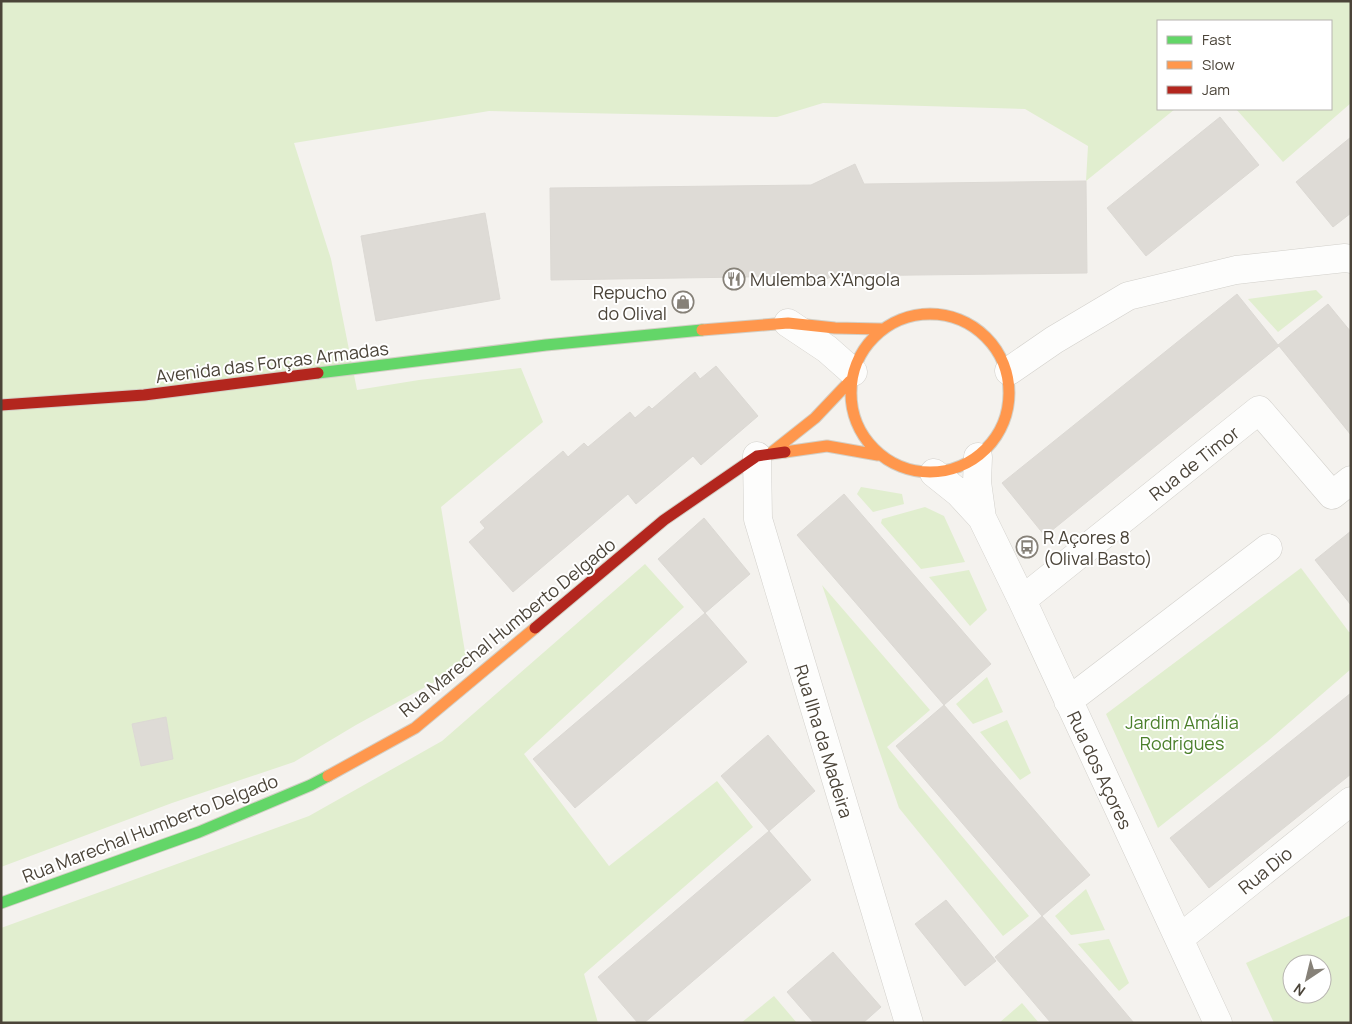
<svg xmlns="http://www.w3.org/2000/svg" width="1352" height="1024" font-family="Manrope,sans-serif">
<rect width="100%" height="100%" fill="#f4f2ee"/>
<path fill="#e1eecf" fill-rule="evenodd" d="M1 1H1351V103L1283 162 1236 109H1331V21H1158V109H1175L1086 181 1088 146 1025 109 823 103 777 117 489 111 294 143 331 259 357 390 419 380 521 368 543 422 441 507 467 664 356 725 294 762 172 803 1 867Z
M1316 290 1323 297 1278 332 1248 299Z
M861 487 902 494 904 504 873 512 857 494Z
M925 507 944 516 965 562 921 569 881 523 882 519Z
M645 564 684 607 524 754 609 866 717 781 753 827 584 974 598 1023H1V928L309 816 442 741Z
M1301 568 1349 632H1351V669L1268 741 1158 828 1106 714Z
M969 570 987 610 970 626 929 577Z
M822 585 930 710 887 747 1029 916 1003 936 899 808Z
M987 677 1003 712 973 724 956 704Z
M1007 720 1031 773 1020 780 980 732Z
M1086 889 1105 930 1071 935 1055 916Z
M1351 915V1023H1274L1246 963ZM1292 964H1322V994H1292Z
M1109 939 1129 983 1119 991 1078 944Z
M774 996 797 1023H741Z
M1022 1003 1039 1023H999Z"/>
<path fill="#dedbd6" stroke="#dcd9d4" d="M1220 117 1259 165 1146 256 1107 208Z
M1351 137V213L1333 227 1296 182Z
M855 164 864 184 1086 181 1087 273 833 276 813 285 808 276 551 280 550 188 811 185Z
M485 213 500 299 376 321 361 236Z
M1237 294 1278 345 1328 304 1351 332V435L1279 346 1045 536 1002 483Z
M716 366 758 416 701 465 693 456 636 504 628 494 513 592 469 542 485 528 480 522 563 451 568 457 584 443 588 447 630 412 635 418 649 406 652 409 695 372 700 379Z
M844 494 991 664 944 705 797 535Z
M704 518 750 574 705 613 658 559Z
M1351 531V605L1315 560Z
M705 613 747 662 575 808 533 759Z
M1351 693V774L1209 888 1170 838Z
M944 705 1090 875 1042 916 896 746Z
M166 717 173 759 141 766 132 724Z
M768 735 815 791 769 831 721 776Z
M769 831 811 880 644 1023H638L598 977Z
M946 900 996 961 965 986 915 924Z
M1042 916 1091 972 1134 1023H1051L995 957Z
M833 952 881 1007 863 1023H814L787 992Z"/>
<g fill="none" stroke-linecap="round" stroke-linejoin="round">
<g stroke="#d2d0cb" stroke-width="29">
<path id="street" d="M788 323 827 349 853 372
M1009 371 1054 340 1128 296 1236 270 1345 258 1351 259
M757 456 758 519 909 1023
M978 457 977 482 982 518
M934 473 959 493 982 518 1022 600 1218 1023
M1022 600 1259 410 1332 495 1351 480
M1068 701 1268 548
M1180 938 1351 801"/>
</g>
<g stroke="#d3cfc5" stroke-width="13">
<path id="fast" d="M318 373 546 345 702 330
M1 903 199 832 311 785 328 776"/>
</g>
<g stroke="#d3cfc5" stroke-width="13">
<path id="slow" d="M851 393a79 79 0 1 1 158 0a79 79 0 1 1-158 0Z
M702 330 788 323 835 328 881 329
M772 452 815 418 850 381
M785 452 827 446 878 455
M328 776 415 728 535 628"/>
</g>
<g stroke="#d3cfc5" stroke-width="13">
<path id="jam" d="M1 405 144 395 318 373
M535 628 664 520 757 456 785 452"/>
</g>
<use href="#street" stroke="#fdfdfc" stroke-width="28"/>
<use href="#fast" stroke="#63d668" stroke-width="11"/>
<use href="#slow" stroke="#ff974d" stroke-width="11"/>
<use href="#jam" stroke="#b3261e" stroke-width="11"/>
</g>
<defs>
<g id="restaurant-ring" transform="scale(1.125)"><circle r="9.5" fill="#fff" stroke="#868178" stroke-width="1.5"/><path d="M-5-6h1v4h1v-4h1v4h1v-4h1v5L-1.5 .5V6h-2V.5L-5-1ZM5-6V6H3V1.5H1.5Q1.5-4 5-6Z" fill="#868178"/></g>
<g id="shop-ring" transform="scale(1.125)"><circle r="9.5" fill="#fff" stroke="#868178" stroke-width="1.5"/><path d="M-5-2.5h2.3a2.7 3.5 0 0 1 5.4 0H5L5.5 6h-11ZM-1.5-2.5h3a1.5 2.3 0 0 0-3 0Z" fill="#868178"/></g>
<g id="bus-ring" transform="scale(1.125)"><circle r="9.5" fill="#fff" stroke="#868178" stroke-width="1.5"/><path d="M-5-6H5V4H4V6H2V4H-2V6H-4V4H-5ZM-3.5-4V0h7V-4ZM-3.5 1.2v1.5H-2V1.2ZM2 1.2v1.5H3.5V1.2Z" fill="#868178"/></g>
</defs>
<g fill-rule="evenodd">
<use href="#restaurant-ring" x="734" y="279"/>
<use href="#shop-ring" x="683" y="302"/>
<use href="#bus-ring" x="1027" y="547"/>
</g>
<g text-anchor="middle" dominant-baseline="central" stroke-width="4" stroke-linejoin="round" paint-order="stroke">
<g font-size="18" fill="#4b4439" stroke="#fff" text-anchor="start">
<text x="750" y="279">Mulemba X'Angola</text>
<text x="667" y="292" text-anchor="end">Repucho<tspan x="667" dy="21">do Olival</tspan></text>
<text x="1043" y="537">R Açores 8<tspan x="1043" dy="21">(Olival Basto)</tspan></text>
</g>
<g font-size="18" fill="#4b4439" stroke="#fff">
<text transform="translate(272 362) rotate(-7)">Avenida das Forças Armadas</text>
<text transform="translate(1194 463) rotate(-38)">Rua de Timor</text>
<text transform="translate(507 627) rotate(-39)">Rua Marechal Humberto Delgado</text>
<text transform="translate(824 741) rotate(73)">Rua Ilha da Madeira</text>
<text transform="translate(1100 770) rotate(65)">Rua dos Açores</text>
<text transform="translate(150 828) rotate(-21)">Rua Marechal Humberto Delgado</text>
<text transform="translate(1265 870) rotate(-39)">Rua Dio</text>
</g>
<g font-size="18" fill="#4a7f2a" stroke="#fff">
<text x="1182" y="722">Jardim Amália<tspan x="1182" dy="21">Rodrigues</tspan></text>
</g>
</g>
<rect width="1352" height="1024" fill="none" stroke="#4b4439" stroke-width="5"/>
<rect x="1157" y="20" width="175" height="90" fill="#ffffff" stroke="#b7b4b0"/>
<rect x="1167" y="36" width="25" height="8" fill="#63d668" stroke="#b7b4b0"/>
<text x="1202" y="45" font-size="15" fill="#4b4439">Fast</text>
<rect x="1167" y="61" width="25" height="8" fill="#ff974d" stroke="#b7b4b0"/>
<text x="1202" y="70" font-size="15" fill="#4b4439">Slow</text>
<rect x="1167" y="86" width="25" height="8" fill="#b3261e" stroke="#b7b4b0"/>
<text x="1202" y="95" font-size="15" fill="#4b4439">Jam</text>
<g transform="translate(1307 979) rotate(215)"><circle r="24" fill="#ffffff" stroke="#b7b4b0"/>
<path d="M0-4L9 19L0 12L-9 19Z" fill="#868178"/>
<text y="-8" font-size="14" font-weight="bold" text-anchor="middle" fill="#4b4439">N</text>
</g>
</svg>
